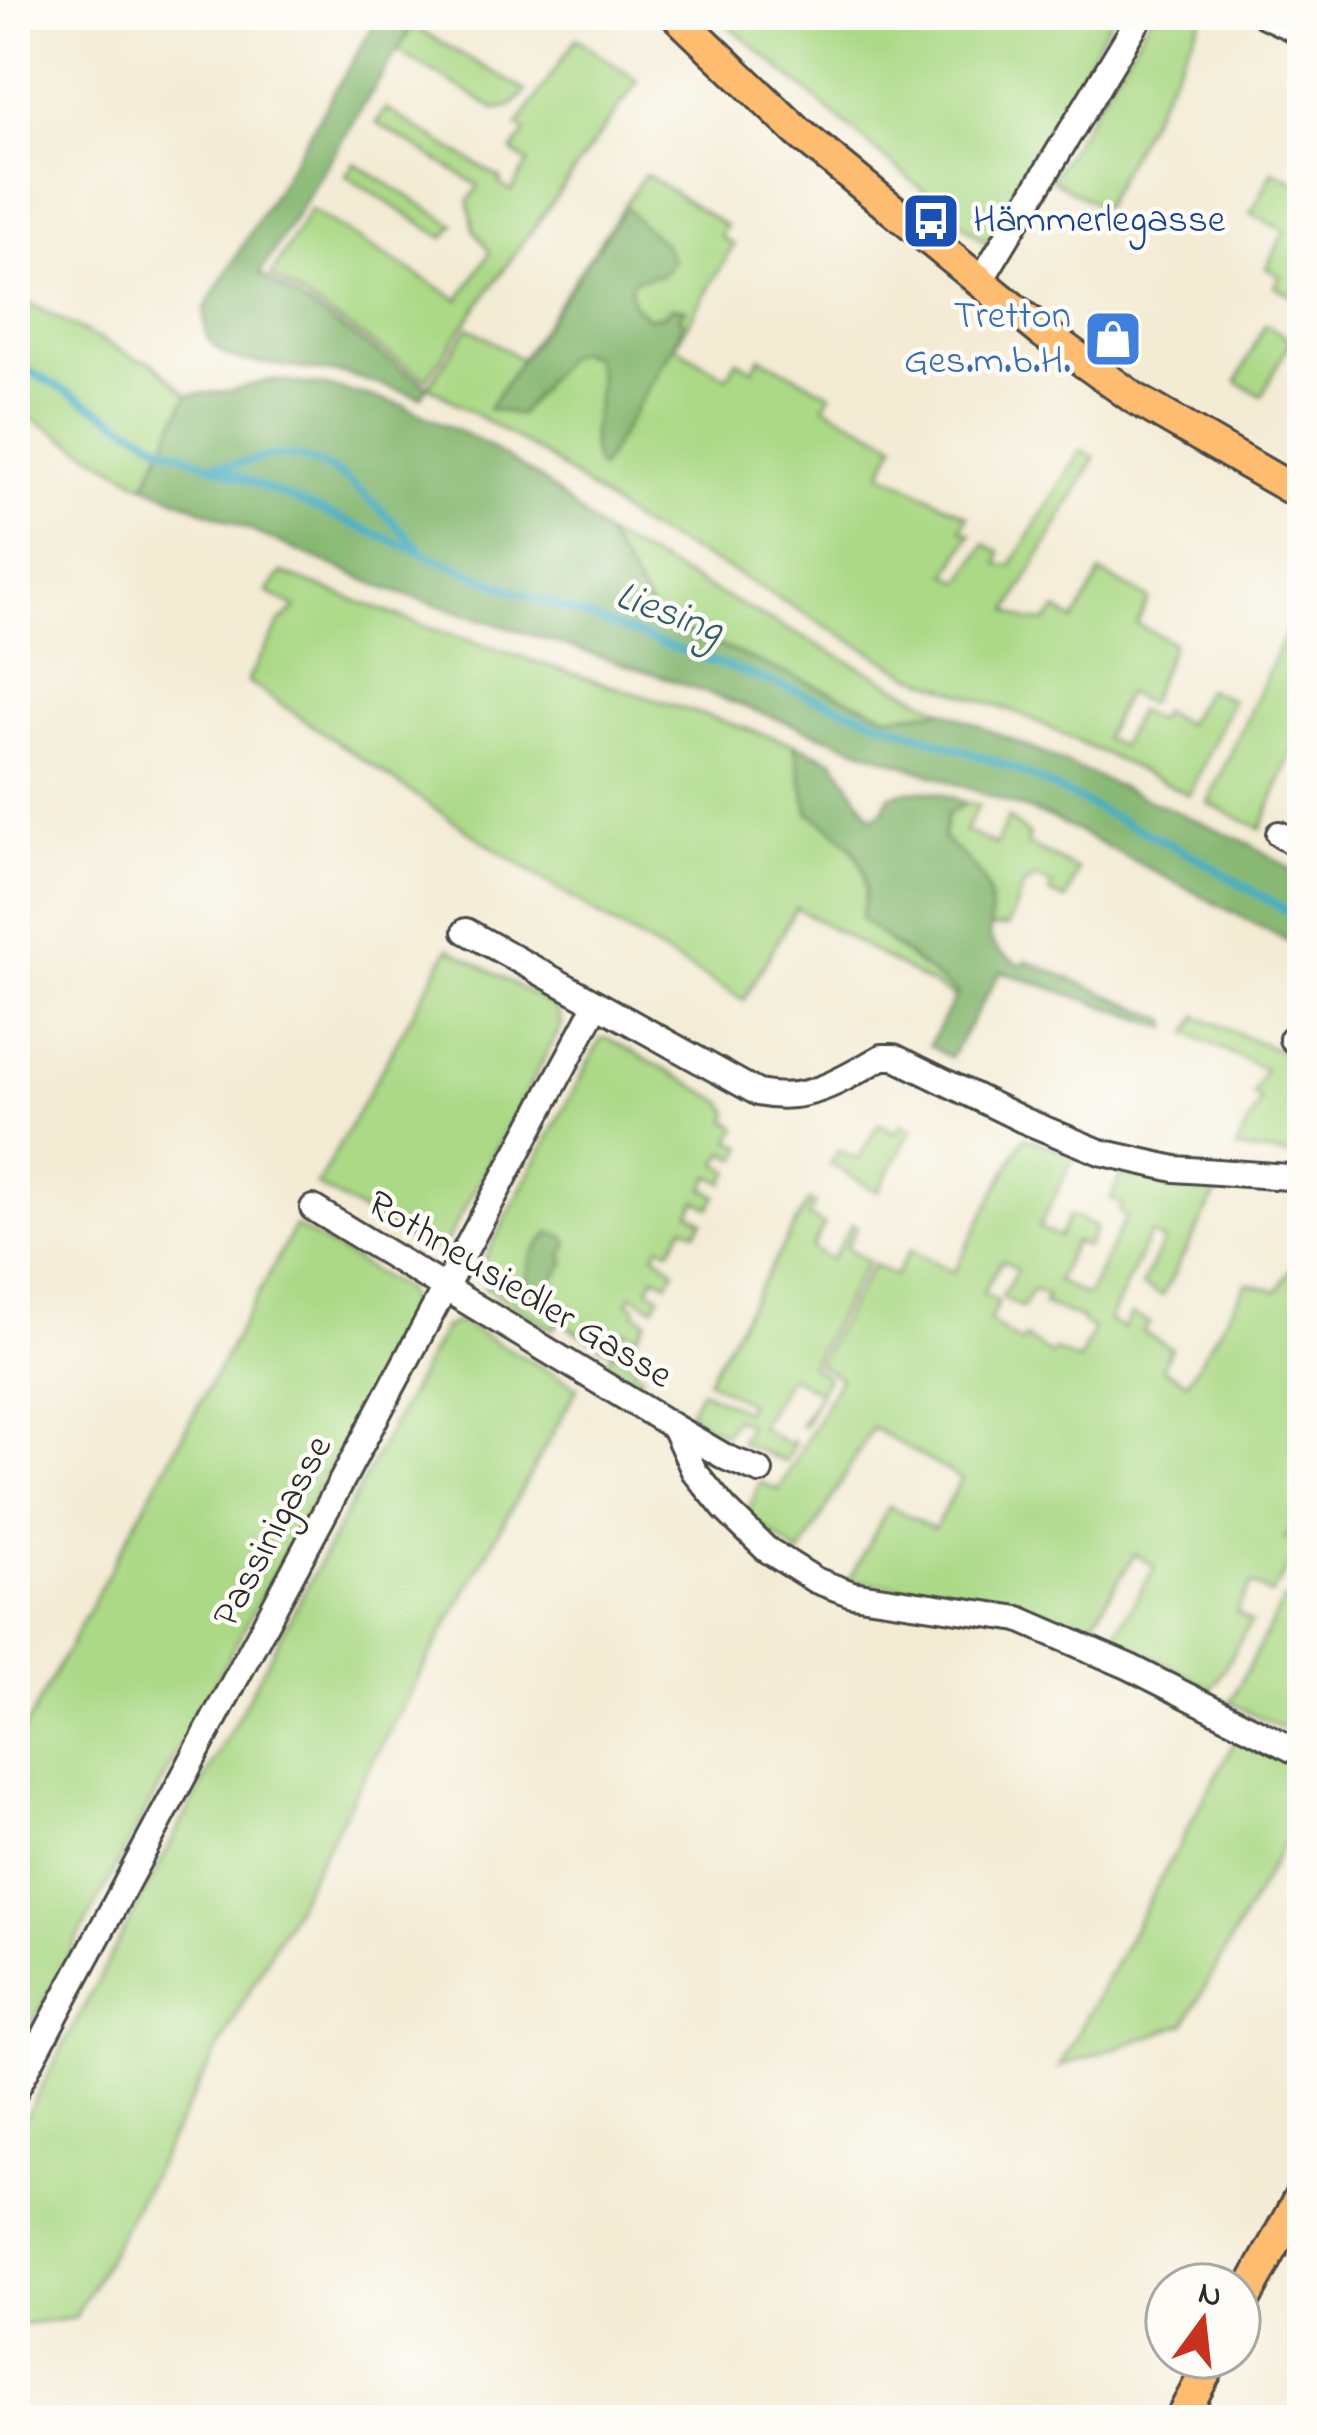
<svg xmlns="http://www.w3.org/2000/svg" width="1317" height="2435" font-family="'Indie Flower',sans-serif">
<rect width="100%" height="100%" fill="#fdfcf7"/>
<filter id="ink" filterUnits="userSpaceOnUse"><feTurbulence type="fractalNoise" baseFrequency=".00833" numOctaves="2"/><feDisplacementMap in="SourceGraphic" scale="24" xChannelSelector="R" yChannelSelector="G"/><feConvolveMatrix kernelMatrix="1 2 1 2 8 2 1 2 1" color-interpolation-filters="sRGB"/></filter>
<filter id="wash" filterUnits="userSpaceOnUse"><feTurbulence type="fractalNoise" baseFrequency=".004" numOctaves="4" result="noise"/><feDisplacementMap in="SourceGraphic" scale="48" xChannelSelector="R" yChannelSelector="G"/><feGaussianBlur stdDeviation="2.7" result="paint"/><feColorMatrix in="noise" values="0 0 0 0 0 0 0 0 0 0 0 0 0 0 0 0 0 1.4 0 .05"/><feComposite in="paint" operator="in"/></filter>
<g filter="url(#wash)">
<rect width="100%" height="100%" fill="#f3ebd4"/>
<path fill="#abd986" stroke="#6b8258" stroke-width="3" fill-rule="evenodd" d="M717 15H1113L986 244Z
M1151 15H1204L1102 208 1051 179Z
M413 26 526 91 511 107 497 110 398 51Z
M576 38 638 81 426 379 271 276 310 210 459 300 490 252 474 230 469 201 479 186 377 123 386 109 501 179 499 183 511 191 528 163 512 152 526 131 518 126Z
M354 163 455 225 444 238 346 176Z
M1273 171 1302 185V277L1292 296 1275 286 1280 276 1266 268 1285 231 1251 214Z
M645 174 726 226 720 236 734 245 675 346 727 377 737 360 753 369 760 357 831 394 824 406 896 443 882 472 968 516 961 529 971 534 948 574 962 582 985 544 1000 552 999 565 1011 566 1081 450 1095 458 1009 611 1030 621 1046 622 1057 610 1074 621 1101 573 1149 599 1137 624 1173 643 1148 704 1126 693 1104 738 1120 746 1137 711 1156 721 1162 712 1186 724 1206 689 1232 700 1190 795 1027 717 911 675 726 568 638 525 545 456 428 386 469 327 521 359Z
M15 296 137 359 152 362 188 395 145 485 15 409Z
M1265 324 1291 339 1262 396 1237 382Z
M604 534 943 710 890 716 659 621Z
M282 573 427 627 794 744 809 813 841 832 867 873V899L889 942 957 994 952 996 796 908 744 1000 611 923 483 841 247 681 282 620 296 608 267 592Z
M1302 597V727L1261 829 1208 803Z
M966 803 979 805 965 831 996 845 1008 818 1029 835 1027 844 1078 870 1066 900 1049 893 1052 885 1033 877 1030 884 1025 883 1008 926 987 928 988 893 943 838 947 814Z
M449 948 556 1008 562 1025 446 1243 425 1250 317 1185Z
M1198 1016 1302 1061V1157L1236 1149 1261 1100 1253 1095 1265 1070 1189 1033Z
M608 1038 725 1103 730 1113 727 1120 738 1128 731 1140 744 1147 738 1159 725 1152 718 1164 731 1171 724 1183 711 1176 704 1188 717 1196 710 1208 697 1201 690 1213 703 1221 696 1232 684 1226 670 1250 661 1245 655 1254 675 1270 668 1282 655 1276 649 1288 660 1295 654 1307 632 1295 628 1302 637 1308 635 1313 647 1320 637 1336 625 1330 613 1352 636 1366 634 1370 642 1374 637 1381 607 1362 612 1352 559 1321 553 1329 485 1287 480 1267 601 1039Z
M879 1123 896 1133 902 1123 912 1129 878 1192 830 1164 839 1150 858 1160Z
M1024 1137 1075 1155 1039 1228 1059 1237 1070 1215 1096 1228 1087 1247 1074 1242 1056 1281 1087 1296 1126 1217 1119 1212 1122 1205 1111 1199 1121 1175 1219 1188 1162 1296 1141 1286 1164 1241 1150 1234 1109 1321 1124 1329 1131 1314 1150 1323 1143 1332 1171 1348 1162 1368 1187 1382 1247 1283 1278 1291 1302 1248V1509L1285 1538 1301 1547 1271 1595 1252 1584 1236 1612 1251 1622 1212 1689 1139 1649 1112 1639 1155 1567 1135 1554 1085 1635 1004 1600 849 1580 889 1506 934 1529 961 1479 872 1428 800 1555 747 1515 760 1482 779 1490 840 1378 817 1364 873 1264 895 1276 910 1250 954 1272ZM1002 1260 1017 1269 1002 1297 1022 1308 1033 1289 1047 1296 1043 1304 1082 1319V1323L1094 1329 1079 1361 1055 1350 1052 1355 1025 1338 1021 1344 989 1321 999 1302 983 1293Z
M809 1200 815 1203 808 1216 824 1225 812 1248 831 1260 852 1224 857 1227 846 1248 868 1261 810 1366 827 1377 803 1427 800 1425 819 1392 789 1376 759 1427 788 1444 791 1441 795 1443 785 1462 740 1442 748 1425 735 1418 724 1434 688 1413 701 1390 744 1411 748 1403 707 1380Z
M295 1226 405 1290 412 1315 15 2056V1747Z
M459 1322 578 1387 355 1793 75 2318 15 2326V2137L444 1328Z
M1302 1587V1736L1301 1738 1230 1702 1284 1600 1293 1603Z
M1240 1732 1302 1763V1810L1185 2024 1059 2067Z"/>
<path fill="#88b973" stroke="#5a724f" stroke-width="3" d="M380 15H419L260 274 428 386 421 397 345 374 238 360C211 351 202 335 205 309Z
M625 206C640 227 665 237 673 261L662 275 634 280 630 288 633 304 649 318 664 315 671 307 685 309 679 317 684 321 674 345 600 469C577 443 612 389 592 356L577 352 566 356 519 415 488 409Z
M270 380 326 386 402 405 474 438 542 480 604 534 659 621 890 716 943 710 1250 844 1302 876V948L1053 819 652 673 387 589 145 485 188 395 231 391Z
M794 744 834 760 872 818 883 811 890 796C919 785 939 792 966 803L947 814 943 838C958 852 982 870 988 892 998 927 971 942 1022 965L1026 960 1168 1020 1169 1028 1001 971 950 1058 929 1045 957 994 860 918C878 866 852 839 809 813Z
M551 1233 564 1236 569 1244 563 1254 565 1263 552 1282V1301L543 1306 526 1292C527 1264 530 1251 551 1233Z"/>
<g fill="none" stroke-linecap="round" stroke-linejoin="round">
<path stroke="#44adc3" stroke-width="8" d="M15 363 162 445 514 591 1013 768 1194 856 1302 920
M217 464C243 468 249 458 272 456 334 450 380 511 420 548"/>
</g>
</g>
<g filter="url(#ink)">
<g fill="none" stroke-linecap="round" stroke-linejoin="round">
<g stroke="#494844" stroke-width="30">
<path id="minor" d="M1264 15 1302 33
M980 282 1141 15
M1279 834 1302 848
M466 931 758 1093C808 1104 841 1080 882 1057H894L1023 1120 1100 1152 1175 1169 1302 1178
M1292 1039 1302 1044
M313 1208 674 1427 694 1471 725 1509 766 1549 815 1580 852 1594 1019 1619 1130 1667 1302 1754
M674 1427 727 1458 760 1471
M15 2091 596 1006"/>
</g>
<g stroke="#494844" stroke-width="36">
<path id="major" d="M676 15 798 132 1041 331 1134 398 1302 495
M1239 2310 1302 2193
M1180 2420 1214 2357"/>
</g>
<use href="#minor" stroke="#fff" stroke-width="24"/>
<use href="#major" stroke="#fdbc70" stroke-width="30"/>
</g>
</g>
<defs>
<g id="bus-square" transform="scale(3)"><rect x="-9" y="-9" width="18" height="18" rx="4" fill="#1a4fb4" stroke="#fdfcf7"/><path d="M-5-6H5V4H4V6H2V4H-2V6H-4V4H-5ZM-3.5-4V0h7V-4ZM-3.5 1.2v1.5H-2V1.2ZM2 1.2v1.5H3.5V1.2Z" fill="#fff"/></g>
<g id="shop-square" transform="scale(3)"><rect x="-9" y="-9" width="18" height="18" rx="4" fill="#3f7fe0" stroke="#fdfcf7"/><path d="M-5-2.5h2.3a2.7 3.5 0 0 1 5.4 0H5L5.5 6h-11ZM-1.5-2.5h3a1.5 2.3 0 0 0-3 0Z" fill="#fff"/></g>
</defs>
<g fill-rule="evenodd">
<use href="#bus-square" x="931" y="221"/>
<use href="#shop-square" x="1113" y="339"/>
</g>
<g text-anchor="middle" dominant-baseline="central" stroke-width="9" stroke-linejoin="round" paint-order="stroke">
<g font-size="39" fill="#164399" stroke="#fdfcf7" text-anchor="start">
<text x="973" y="221">Hämmerlegasse</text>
</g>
<g font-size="39" fill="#366cbe" stroke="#fdfcf7" text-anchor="end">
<text x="1071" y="317">Tretton<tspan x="1071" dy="45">Ges.m.b.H.</tspan></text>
</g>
<g font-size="39" fill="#2b2b2b" stroke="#fdfcf7">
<text transform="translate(519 1291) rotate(31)">Rothneusiedler Gasse</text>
<text transform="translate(274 1532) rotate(-62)">Passinigasse</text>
</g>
<g font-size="42" font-style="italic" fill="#355f68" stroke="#fdfcf7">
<text transform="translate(669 614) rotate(20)">Liesing</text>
</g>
</g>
<rect width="1317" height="2435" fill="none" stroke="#fdfcf7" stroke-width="60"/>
<g transform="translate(1203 2321) rotate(15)"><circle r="57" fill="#fdfcf7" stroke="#a9a8a5" stroke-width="3"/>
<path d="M0-9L21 45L0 30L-21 45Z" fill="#c8321e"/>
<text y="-18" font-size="33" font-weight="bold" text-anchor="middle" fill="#2b2b2b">N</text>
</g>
</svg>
